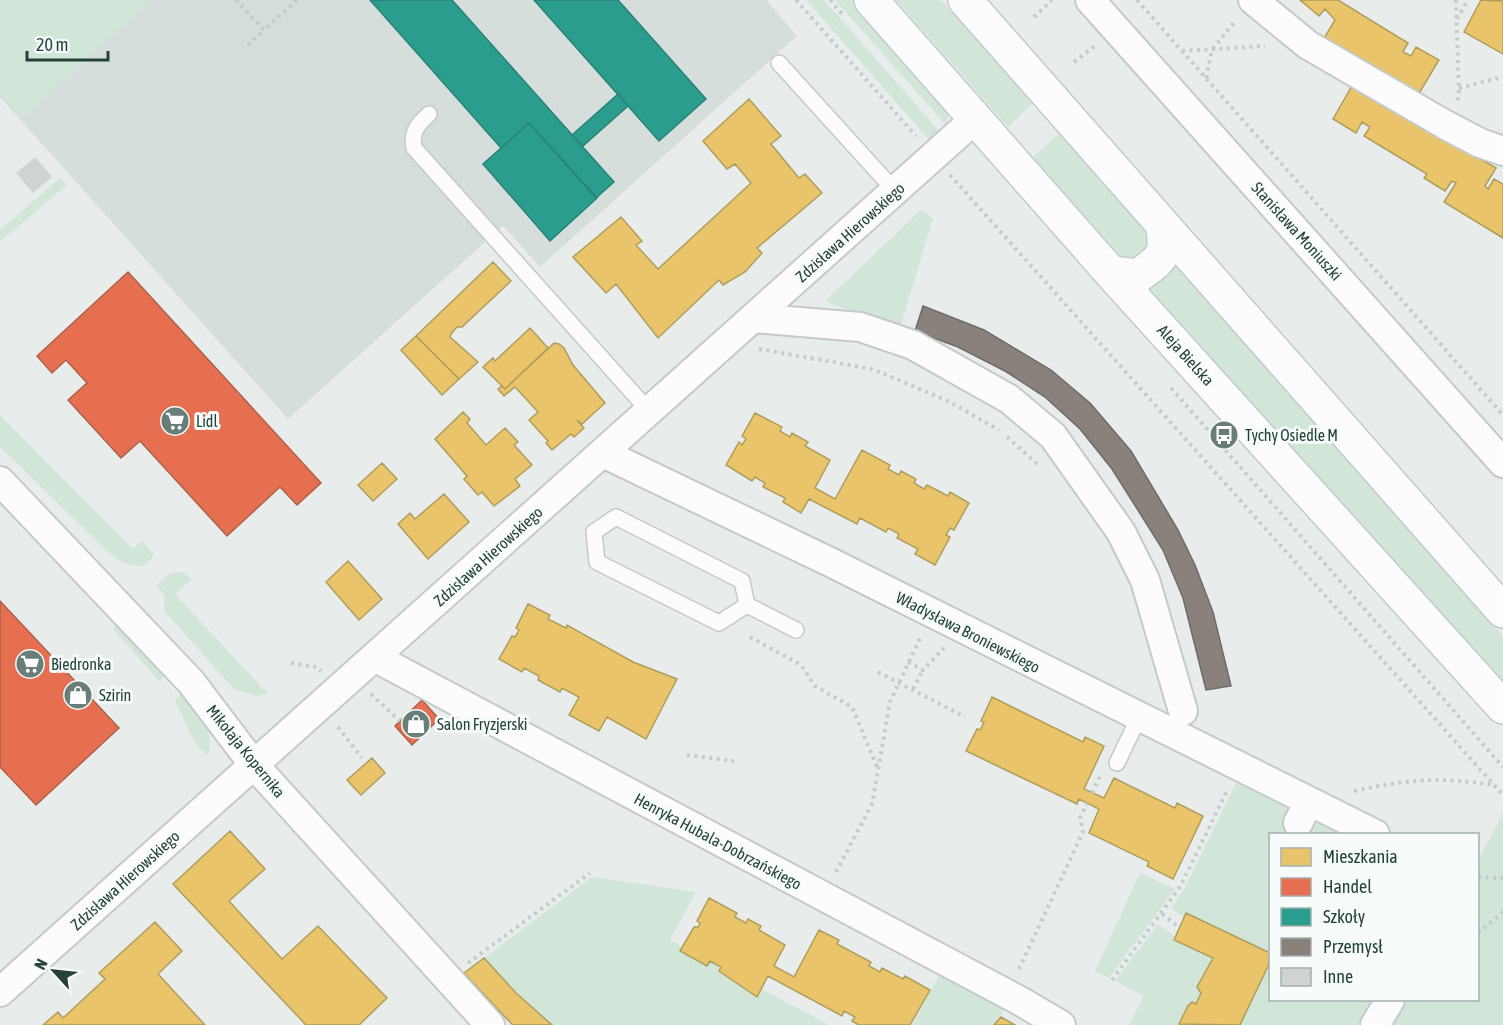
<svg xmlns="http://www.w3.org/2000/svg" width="1503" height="1025" font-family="'Asap Condensed',sans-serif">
<rect width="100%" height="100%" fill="#e8edeb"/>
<path fill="#d6dedb" d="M0 0H766L797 36 540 267 503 226 288 419 0 97Z"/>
<path fill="#d1e6d8" d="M0 0H151L23 118 0 93Z
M806 0H824L941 133 931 142Z
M835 0H855L943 100 949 113 946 125Z
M896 0H941L1033 103 1008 127Z
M1063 130 1148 228C1150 244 1149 249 1135 259L1120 256 1033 157Z
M60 178 67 185 0 242V230Z
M922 209 933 218 901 325C877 315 847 314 826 300Z
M1173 263 1503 636V688L1148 287Z
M0 415 133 549 142 541 154 554C143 577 120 562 106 550L0 447Z
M177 572 184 573 192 579 175 594 268 694 256 696 234 689 164 611V595L157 585 170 573Z
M117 623 171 670 159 681 113 629Z
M186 690C200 712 215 728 208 755 195 750 181 713 175 700Z
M1238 779 1355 834H1270V1000H1378L1364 1025H1129L1144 996 1115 981 1158 924 1175 937 1184 918 1171 908 1185 887Z
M1503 813V1025H1383L1399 1000H1478V861Z
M1140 873 1175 889 1109 978 1095 971Z
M592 877 696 892 670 940 829 1025H532L472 967Z
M939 975 1003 1008 1001 1017 1015 1025H912Z"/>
<path fill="#e9c46a" stroke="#ae9d5c" stroke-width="1.5" d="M1300 0H1338L1408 43 1403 52 1411 56 1416 47 1439 60 1418 95 1323 40 1335 20 1325 9 1319 16Z
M1481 0 1503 1V54L1464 32Z
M1353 84 1496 168 1485 186 1488 189 1494 179 1503 184V238L1444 202 1456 183 1452 181 1445 191 1424 178 1427 174 1364 136 1370 127 1362 122 1356 133 1333 119Z
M749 99 781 136 771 144 799 178 805 174 822 193 757 248 762 253 745 272 723 285 719 280 658 338 616 284 606 293 573 257 621 217 642 241 636 245 658 269 751 183 735 164 727 169 703 141Z
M493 262 511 281 462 327H457L451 334 450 337 478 362 459 379 416 336Z
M530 328 548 348 505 389 483 367 493 358 495 361Z
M416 336 459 379 442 395 401 350Z
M554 343 559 344 564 348 573 365 605 403 582 424 577 420 584 428 574 437 571 434 552 450 546 443 548 441 529 420 538 412 515 387 504 396 498 389 502 386 505 389Z
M463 412 470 419 467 423 486 445 505 428 518 442 514 445 532 465 515 479 520 486 494 506 482 492 478 495 464 479 467 476 435 439Z
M755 413 782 427 780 431 790 437 792 433 808 442 805 446 830 460 815 488 835 499 862 450 890 465 888 469 899 475 901 471 916 479 914 483 924 489 927 485 948 496 950 492 969 503 954 530 950 528 946 535 950 537 935 565 915 554 918 549 897 538 899 534 888 528 886 532 860 518 857 524 809 499 801 513 783 502 785 498 763 487 765 483 755 477 752 481 726 465 739 442 742 445 746 439 742 436Z
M382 463 397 479 373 501 358 485Z
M444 494 469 522 428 559 398 524 410 513 415 519Z
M348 561 382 599 359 620 326 582Z
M528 604 550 615 548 619 566 628 567 625 633 662 677 679 646 739 607 717 599 731 569 715 579 697 562 688 560 692 538 680 539 676 524 668 522 672 499 659 512 636 515 637 519 630 516 628Z
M992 697 1083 742 1085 737 1104 746 1084 789 1104 798 1114 778 1175 808 1177 803 1203 816 1173 879 1147 866 1149 862 1089 833 1099 809 1079 799 1077 804 966 751 977 729 980 730 984 722 981 721Z
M372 758 385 773 361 795 347 780Z
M230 831 265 869 229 901 282 959 318 926 387 998 359 1025H306L173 884Z
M709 898 737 913 735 917 746 923 748 919 761 926 759 930 785 945 774 966 794 977 819 930 839 940 837 944 871 962 869 966 880 972 882 968 903 979 905 976 930 990 910 1025H859L852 1021 855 1017 844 1011 842 1016 768 976 757 997 719 971 721 967 710 961 707 966 680 951 694 927H698L700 923 697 921Z
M1186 913 1270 953V962L1240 1025 1179 1024 1188 1006 1192 1002 1196 1004 1201 993 1197 987 1213 958 1174 940Z
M155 922 182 951 158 974 205 1025H43L58 1012 63 1018 105 979 99 973Z
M484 958 516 993 552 1025H513L507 1019 464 973Z
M1001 1017 1015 1025H994Z"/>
<path fill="#e76f51" stroke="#ac624a" stroke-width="1.5" d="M128 272 321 483 297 505 280 487 227 536 140 441 121 458 68 400 87 383 66 360 52 373 37 356Z
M0 601 119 728 36 805 0 767Z
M422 700 439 719 412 745 395 726Z"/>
<path fill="#2a9d8f" stroke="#288276" stroke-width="1.5" d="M370 0H452L614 182 596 198 529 123 501 148Z
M534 0H618L706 99 659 141Z
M618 94 628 106 583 146 572 135Z
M529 123 597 198 550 241 483 164Z"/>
<path fill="#8a817c" stroke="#6b6e68" stroke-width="1.5" d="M923 306 984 330 1051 370 1090 403 1131 451 1178 530 1195 565 1213 612 1231 686 1206 690 1183 598 1163 550 1112 469 1080 429 1045 397 1005 371 958 347 915 331Z"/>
<path fill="#cfd4d2" stroke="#d1d6d4" stroke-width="1.5" d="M35 158 51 177 33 192 17 173Z"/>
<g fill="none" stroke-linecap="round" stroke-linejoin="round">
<g stroke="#c5cac8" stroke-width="18">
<path id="lane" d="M779 63 895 191
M429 114C417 125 411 132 414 148L649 411
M747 605 719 623 597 562 594 532 616 517 742 581 747 605 796 630
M1117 763 1139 717"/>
</g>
<g stroke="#c5cac8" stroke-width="32">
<path id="street" d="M1090 0 1503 463
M1253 0 1308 45 1444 124 1480 143 1503 151
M753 318 860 327 913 345 1009 399 1053 436 1121 532 1145 580 1183 711
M603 453 830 562 1309 801 1298 823
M0 481 191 682 254 765 490 1025
M374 657 1022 1002 1061 1025
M1309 801 1375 834
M0 992 975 119
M1375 1025 1390 1000"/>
</g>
<g stroke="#c3cbc8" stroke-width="36">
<path id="secondary" d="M871 0 1111 273 1503 707
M965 0 1503 611
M1111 273 1138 276C1163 258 1168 255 1162 224"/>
</g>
<path stroke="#c3ccca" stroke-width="4" stroke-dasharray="3 4.5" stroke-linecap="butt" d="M236 0 264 30 297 0
M796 0 916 136
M830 0 843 15
M1137 0 1503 415
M1456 0 1459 97 1457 101
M1034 17 1052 0
M1457 19 1468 0
M248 45 264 30
M1182 51 1265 46
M1074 62 1095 46
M1206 78 1212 50 1236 20
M1459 88 1503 77
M950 175 1503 795
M759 349 872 369 946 400 999 430
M1171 388 1503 767
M1007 437 1037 464
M750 637 801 665 815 686 852 707 878 769
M908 662 923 670 944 648
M291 663 317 667 321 671
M878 672 965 717
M913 689 923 670
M371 694 400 721
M338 727 362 758
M687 755 734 761
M1354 791C1409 779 1438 777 1494 785
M1092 793 1101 774
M836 872 872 804 890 702 921 636
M1478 877 1503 878
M1162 914 1180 928
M1478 933 1503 912
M468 963 590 873
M1019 969 1083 832 1080 818 1087 803
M1112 980 1180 887 1228 789"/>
<use href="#lane" stroke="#fcfcfc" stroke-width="15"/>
<use href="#street" stroke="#fcfcfc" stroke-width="28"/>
<use href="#secondary" stroke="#fcfcfc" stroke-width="33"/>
</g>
<defs>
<g id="supermarket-disc" transform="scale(1.5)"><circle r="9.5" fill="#697e78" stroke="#f7fbf9"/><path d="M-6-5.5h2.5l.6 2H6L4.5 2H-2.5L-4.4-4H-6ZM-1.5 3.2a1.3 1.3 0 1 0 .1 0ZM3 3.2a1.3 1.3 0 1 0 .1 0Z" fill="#fff"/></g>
<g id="bus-disc" transform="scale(1.5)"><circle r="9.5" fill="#697e78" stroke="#f7fbf9"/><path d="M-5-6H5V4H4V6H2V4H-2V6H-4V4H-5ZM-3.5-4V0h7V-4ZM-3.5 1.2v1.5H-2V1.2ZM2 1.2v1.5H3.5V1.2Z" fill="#fff"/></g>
<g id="shop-disc" transform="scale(1.5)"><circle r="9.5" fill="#697e78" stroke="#f7fbf9"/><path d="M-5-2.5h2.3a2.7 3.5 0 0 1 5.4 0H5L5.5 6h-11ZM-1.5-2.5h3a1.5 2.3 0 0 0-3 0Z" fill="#fff"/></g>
</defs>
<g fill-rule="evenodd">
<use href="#supermarket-disc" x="175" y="421"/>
<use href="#bus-disc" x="1224" y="435"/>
<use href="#supermarket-disc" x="30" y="664"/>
<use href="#shop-disc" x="78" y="695"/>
<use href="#shop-disc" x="416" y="724"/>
</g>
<g text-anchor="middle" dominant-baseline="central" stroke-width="6" stroke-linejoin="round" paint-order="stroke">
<g font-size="16" fill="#24423a" stroke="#f7fbf9">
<text transform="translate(1297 231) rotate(48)">Stanisława Moniuszki</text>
<text transform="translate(850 232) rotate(-42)">Zdzisława Hierowskiego</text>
<text transform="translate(1186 355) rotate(48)">Aleja Bielska</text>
<text transform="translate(488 556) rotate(-42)">Zdzisława Hierowskiego</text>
<text transform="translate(968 632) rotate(27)">Władysława Broniewskiego</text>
<text transform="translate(246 751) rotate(51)">Mikołaja Kopernika</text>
<text transform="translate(718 841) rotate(28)">Henryka Hubala-Dobrzańskiego</text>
<text transform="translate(125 880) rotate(-42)">Zdzisława Hierowskiego</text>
</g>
<g font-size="16" fill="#24423a" stroke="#f7fbf9" text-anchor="start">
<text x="196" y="421">Lidl</text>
<text x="1245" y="435">Tychy Osiedle M</text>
<text x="51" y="664">Biedronka</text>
<text x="99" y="695">Szirin</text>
<text x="437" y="724">Salon Fryzjerski</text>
</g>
</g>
<rect x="1269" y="833" width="210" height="168" fill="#f7fbf9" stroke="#a3b1ad" stroke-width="1.5"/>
<rect x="1281" y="848" width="30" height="18" fill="#e9c46a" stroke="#a3b1ad" stroke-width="1.5"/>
<text x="1323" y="863" font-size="18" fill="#24423a">Mieszkania</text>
<rect x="1281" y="878" width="30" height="18" fill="#e76f51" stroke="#a3b1ad" stroke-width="1.5"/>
<text x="1323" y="893" font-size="18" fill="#24423a">Handel</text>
<rect x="1281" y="908" width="30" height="18" fill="#2a9d8f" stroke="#a3b1ad" stroke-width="1.5"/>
<text x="1323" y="923" font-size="18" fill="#24423a">Szkoły</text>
<rect x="1281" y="938" width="30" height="18" fill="#8a817c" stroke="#a3b1ad" stroke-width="1.5"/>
<text x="1323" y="953" font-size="18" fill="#24423a">Przemysł</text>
<rect x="1281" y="968" width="30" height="18" fill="#cfd4d2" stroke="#a3b1ad" stroke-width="1.5"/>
<text x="1323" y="983" font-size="18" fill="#24423a">Inne</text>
<g transform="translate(54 971) rotate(297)" stroke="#f7fbf9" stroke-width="4.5" paint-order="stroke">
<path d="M0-4.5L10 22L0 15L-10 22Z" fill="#24423a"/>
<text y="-9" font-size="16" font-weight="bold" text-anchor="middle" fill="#24423a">N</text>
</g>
<path d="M27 51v9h81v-9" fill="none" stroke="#24423a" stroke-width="3"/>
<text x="36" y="51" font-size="18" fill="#24423a" stroke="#f7fbf9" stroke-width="4.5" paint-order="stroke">20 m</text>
</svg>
